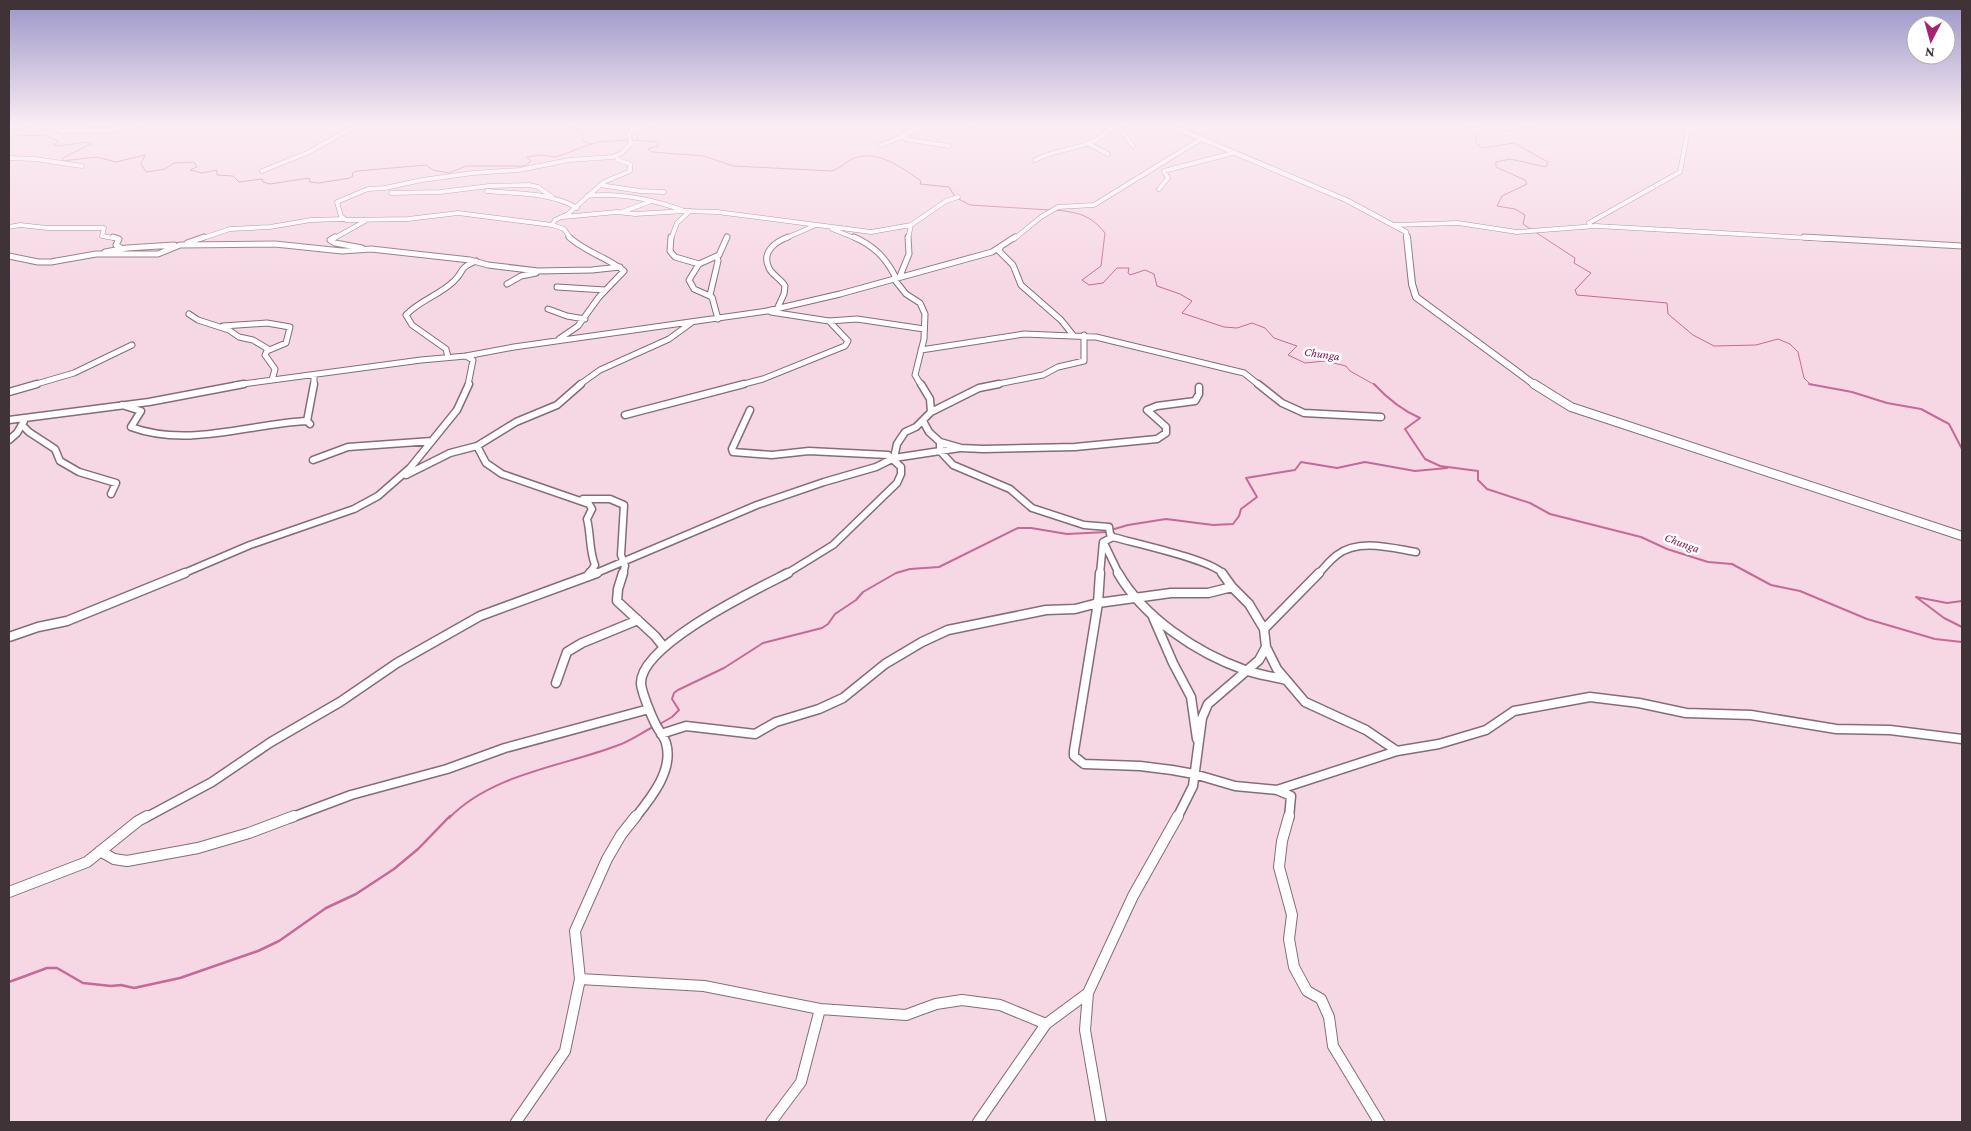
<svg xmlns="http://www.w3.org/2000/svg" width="1971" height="1131" font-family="'Crimson Pro',serif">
<rect width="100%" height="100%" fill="#f6d8e5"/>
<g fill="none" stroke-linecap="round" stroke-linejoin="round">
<path stroke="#c66998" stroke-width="1" d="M38 124 13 132 18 136 44 135 58 141 54 145 58 146 87 142 91 144 63 158 62 161 97 157 116 162 145 155 141 164 146 172 165 169 174 163 194 162 197 167 190 170 202 173 217 170V175L233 176 239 182 262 179 263 182 270 184 309 178 310 182 319 183 350 178 353 176 352 173 357 171 426 165 433 170 449 173 466 166H525L531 161 527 157 540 155 556 157 597 142 632 140 659 142 658 146 648 149 652 152 704 156 733 166 832 171C841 168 844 163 852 159 877 148 902 168 921 181L920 184 949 187 955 197 970 205 1050 210
M543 124H555
M557 124 575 127 582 132 583 141 593 144
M1528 124 1531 127 1511 131 1467 127 1476 134V143L1482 148 1514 143 1548 162 1546 167 1510 159 1496 162V167L1525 180 1527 184 1502 196 1497 206 1515 209 1525 215 1523 224 1575 258 1574 263 1591 273 1575 290 1577 295 1667 303 1668 314 1693 335 1714 346 1756 345 1778 339 1790 344 1798 352 1804 378 1811 385
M638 139 636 136 639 132 661 124
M1055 210C1077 212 1091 215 1105 233L1101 266 1082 280 1089 285 1103 283 1117 268H1129L1128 273 1130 275 1145 270 1154 274 1157 286 1180 294 1192 301 1182 313 1224 327 1237 328 1252 323 1265 328 1274 338 1297 346 1288 355 1305 363 1325 361 1346 366 1350 371 1375 385"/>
<path stroke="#c66998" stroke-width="2" d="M1374 384C1388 399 1401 410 1420 418L1405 429 1425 459 1440 466 1478 471V480L1487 489 1530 503 1550 514 1641 537 1667 549 1708 562 1732 564 1771 585 1800 591 1867 619 1935 639 1962 642
M1809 384 1852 392 1887 403 1921 409 1949 424 1962 449
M1111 530 1128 525 1166 519 1213 525 1233 524 1239 516 1241 509 1257 497 1246 478 1295 470 1301 462 1337 468 1365 462 1415 471 1447 468
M1962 601 1947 603 1916 597 1944 618 1962 627
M658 725 672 717 679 710 672 699 674 693 678 690 724 668 763 643 822 628 828 624 835 614 856 600 863 592 896 573 910 569 939 567 1018 528H1031L1067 534 1107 532
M449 818C492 774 560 767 616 746 629 742 641 733 653 727"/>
<path stroke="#c66998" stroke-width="2.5" d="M9 982 47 968H57L83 983 111 986 121 985 134 988 180 978 258 951 279 941 326 908 356 894 394 869 418 849 450 816"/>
<g stroke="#866c78" stroke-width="5">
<path id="minor-far4" d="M56 124 60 131 111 130 140 124
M358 124 357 126H429L433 124
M964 124 988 128
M1116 124 1133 146
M901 136 906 139 949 146
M901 136 914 130 920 124
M1087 143 1108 154
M881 145 901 137
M9 158 35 159 82 166
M1035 160C1063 145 1093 152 1114 124
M262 171 307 153 356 126
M600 185 640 191 664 192
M1159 189 1168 178 1164 171 1233 153
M487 191C516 194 551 192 577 208
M391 193 440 192 489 186 529 185 538 187 552 197
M587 196C620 192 651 199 682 210
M622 212 649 202
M563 217 617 212 635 214 685 211 717 212 871 232 911 225 946 201 958 197
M552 225 458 213 408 219 346 220 341 216 337 202 368 189 385 188 422 180 473 173 519 170 569 160 613 157 622 153 631 143 629 135 633 124
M1395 225 1458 223 1517 232 1596 226 1827 239
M1591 226 1589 223 1680 172 1689 124
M9 227 20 225 47 228H104L102 236 119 239
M832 229 857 239
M200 239 230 229 270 227 311 220 344 219
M333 239 365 221
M571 239 564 229 552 225 555 220 568 214 604 182 630 171V164L618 160 617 156
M671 239 677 223 690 211
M784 239 816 225
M908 239 911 225
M1014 239 1041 217 1058 207 1094 205 1201 139"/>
</g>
<g stroke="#866c78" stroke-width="7">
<path id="minor-far3" d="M113 237 119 239 116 245 121 248
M335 237 330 240 335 243 362 248
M671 237 670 251 675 257 699 264
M854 237C874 246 885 257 895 276L894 279 906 294 920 303 925 314 924 339 915 375 921 385
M1804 237 1962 246
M187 243 204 237
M1000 248 998 250 1013 265 1021 285 1061 320 1073 335
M105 252 127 248 174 245
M9 256 38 262H51L96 254H158L180 245 275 244 342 251 371 249 470 260 488 265 538 271 592 270 620 267
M900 276 909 254 908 237
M507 284 521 276 536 273
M557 287 605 290
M710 295 718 261 717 256
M548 309 567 316 585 319
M777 309 784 294 785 286C781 279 772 275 769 268 761 252 775 242 788 237
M771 312 829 321 857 319 924 329
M189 314 198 320 229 330 239 337 253 340 268 349 265 355 275 369 272 380
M718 319 712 297 694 289 689 280 699 264 719 255 727 237
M223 326 267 323 290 327 286 343 267 351
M559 339 578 326 599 297 624 271C607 257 585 252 569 237
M921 350 1024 334 1096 337 1244 373 1259 385
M466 356 473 360 468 385
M448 357 446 349 412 325 406 315C420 300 440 295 454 281 465 271 457 269 476 261
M33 385 74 373 132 345
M235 385 421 360 466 356 514 347 767 311 840 294 992 252 1015 237
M314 385V375
M579 385 600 370 669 339 691 323
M740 385 763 379 845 346 848 341 829 321
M993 385 1043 375 1058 367 1084 361V335"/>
</g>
<g stroke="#866c78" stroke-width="9">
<path id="minor-far2" d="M921 384 930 399 931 412
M1258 384 1282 403 1304 413 1381 417
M9 392 37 384
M122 405 141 411 131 427C188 448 248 424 307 421L310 424
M750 410 732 449 733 452 772 455 809 451 888 455 901 467V474L897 483 833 545 786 574
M625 415 744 384
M9 420 149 402 244 384
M307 421 314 384
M923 421 929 432 940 442V451L953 465 1010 489 1032 508 1084 525 1109 527 1110 534 1113 537C1134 543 1213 560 1223 574
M22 425 29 432 55 449 60 461 79 472 116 483 111 494
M9 440 17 433 24 421
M940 442 961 448 983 449 1075 447 1157 439 1166 433V427L1147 410 1157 406 1195 401 1199 394V387
M477 446 516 422 557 405 581 384
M894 458 960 448
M313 460 348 447 432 441
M406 475 450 453 477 446 486 463 502 474 589 504 592 509 587 519C591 535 589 550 595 565L589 574
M583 499H610L624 505 621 555 625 566 623 574
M1104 543 1119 574
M182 574 250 545 354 509 378 496 410 468 457 410 469 384
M594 574 757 505 824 482 876 467 894 458 897 444 905 432 916 427 931 412 979 388 999 384
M1100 574 1103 542 1113 537
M1318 574C1324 568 1330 560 1337 555 1358 538 1392 548 1416 552"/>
</g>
<g stroke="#866c78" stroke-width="11">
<path id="minor-far1" d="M623 573 618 589 617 601 655 636 663 646
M1100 573 1098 603 1074 751V756L1084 764 1140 766 1172 770 1194 774 1235 786 1277 790 1397 751 1439 744 1486 730 1514 711 1590 697 1639 703 1686 713 1751 715 1836 729 1890 730 1962 739
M1118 573C1144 618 1197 653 1245 670 1258 675 1272 676 1286 680
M588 576 590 573
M1153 617 1173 663 1191 697 1197 739
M1264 629 1319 573
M9 637 38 627 67 621 185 573
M1266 647 1277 669 1305 702 1366 730 1397 751
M556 683 567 652 582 643 638 620
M661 734 686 726 755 734 776 722 819 709 843 698 885 664 922 642 948 630 1046 610 1075 609 1098 603 1171 593H1208L1232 587
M1277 790 1291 796 1289 818
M145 818 212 782 271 742 340 702 397 663 480 616 597 573
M290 818 351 795 447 769 505 748 649 709
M635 818C651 798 674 770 666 743 664 736 658 730 655 723 651 715 642 693 641 684 639 645 757 589 788 573
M1177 818 1193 786 1202 718 1208 704 1259 660 1266 647 1264 629 1249 604 1232 587 1222 573"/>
</g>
<g stroke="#866c78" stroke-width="12">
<path id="minor" d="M1289 816 1282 841 1279 867 1292 915 1289 939 1294 967 1307 991 1321 999 1329 1017 1333 1046 1379 1122
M100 851 114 859 127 861 198 848 249 833 294 816
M9 892 87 862 138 821 147 816
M580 979 704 986 820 1009 906 1015 936 1004 962 1000 1000 1005 1046 1024
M1088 993 1085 1030 1101 1122
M516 1122 565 1051 580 979 575 931 607 859 621 835 636 816
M771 1122 801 1082 820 1009
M978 1122 1046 1024 1088 993 1133 896 1178 816"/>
</g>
<g stroke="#866c78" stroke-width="5.5">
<path id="tertiary-far2" d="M1167 124 1346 200 1406 232 1407 239"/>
</g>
<g stroke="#866c78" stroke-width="8">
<path id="tertiary-far1" d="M1407 237 1412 284 1416 297 1535 385"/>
</g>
<g stroke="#866c78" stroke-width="10">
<path id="tertiary" d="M1534 384 1571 407 1962 536"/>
</g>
<use href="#minor-far4" stroke="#fff" stroke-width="4"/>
<use href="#minor-far3" stroke="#fff" stroke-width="5"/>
<use href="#minor-far2" stroke="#fff" stroke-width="6"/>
<use href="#minor-far1" stroke="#fff" stroke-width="8"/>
<use href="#minor" stroke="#fff" stroke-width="10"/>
<use href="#tertiary-far2" stroke="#fff" stroke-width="4.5"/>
<use href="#tertiary-far1" stroke="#fff" stroke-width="6"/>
<use href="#tertiary" stroke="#fff" stroke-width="8"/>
</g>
<linearGradient id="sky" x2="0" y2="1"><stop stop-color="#9a96c8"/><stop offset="0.44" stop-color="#fbedf3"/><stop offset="1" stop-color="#fbedf3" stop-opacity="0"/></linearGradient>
<rect width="1971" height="283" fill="url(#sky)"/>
<g text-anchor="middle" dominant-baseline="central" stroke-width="5" stroke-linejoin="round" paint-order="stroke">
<g font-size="12" font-style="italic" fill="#88165b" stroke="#fff">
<text transform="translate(1322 354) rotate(8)">Chunga</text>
<text transform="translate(1682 543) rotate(20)">Chunga</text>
</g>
</g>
<rect width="1971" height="1131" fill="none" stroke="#3f3338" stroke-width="20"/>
<g transform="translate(1931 40) rotate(186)"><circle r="24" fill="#ffffff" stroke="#b2adaf"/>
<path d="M0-4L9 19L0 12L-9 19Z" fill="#a62370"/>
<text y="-8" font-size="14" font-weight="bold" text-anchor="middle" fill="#3f3338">N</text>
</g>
</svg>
